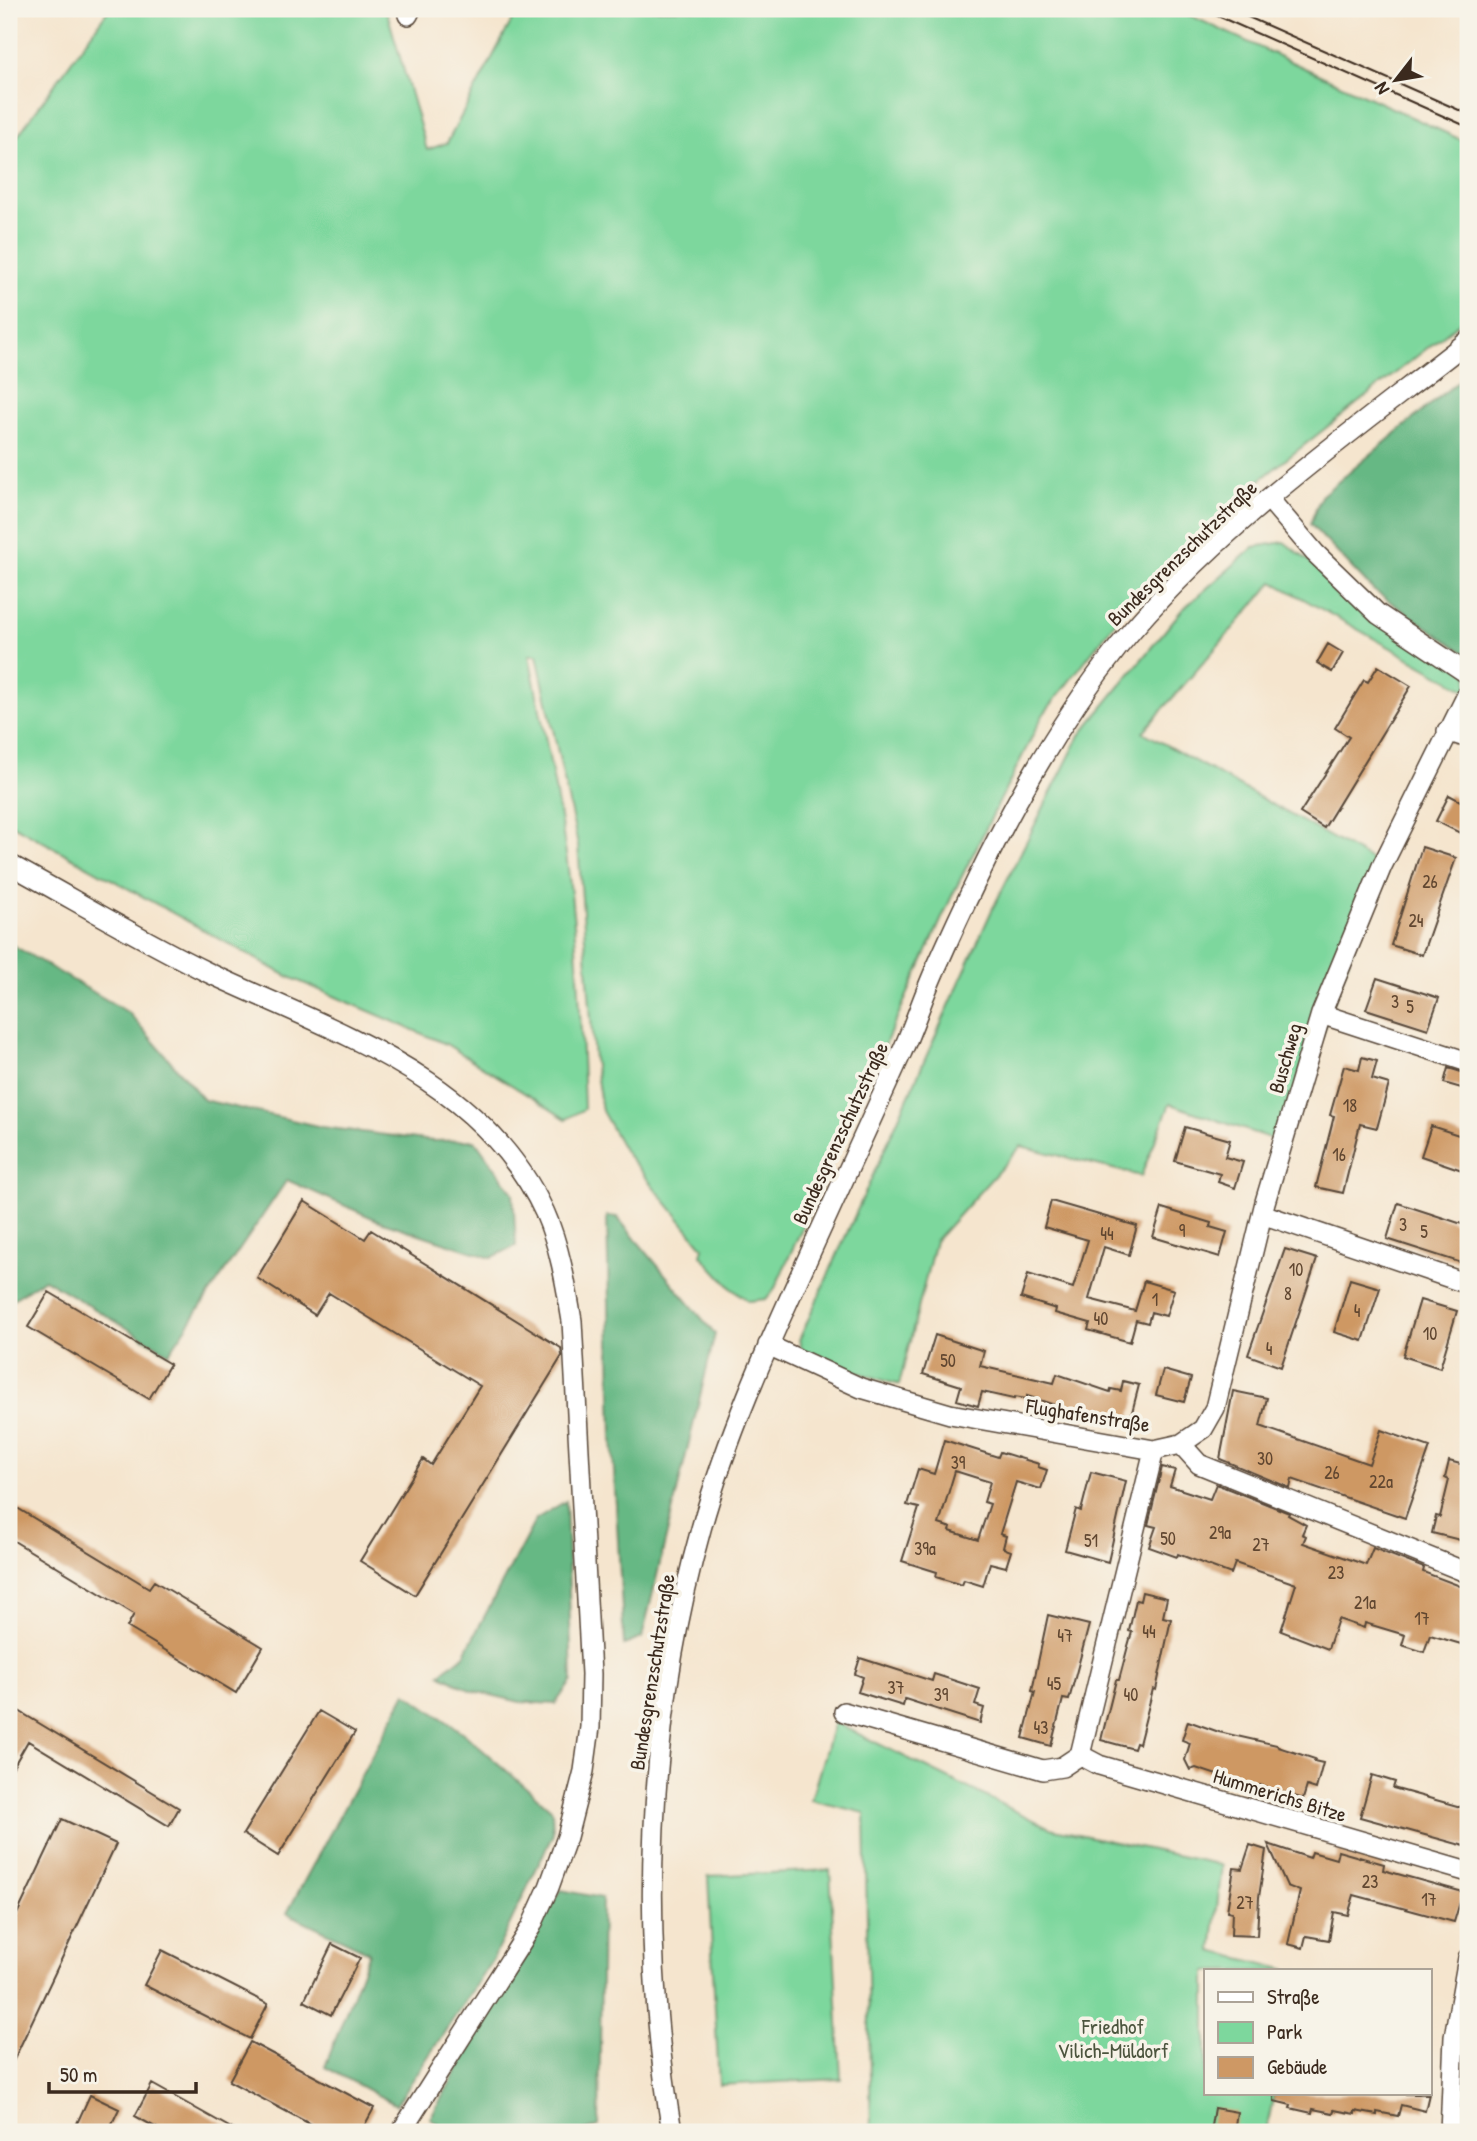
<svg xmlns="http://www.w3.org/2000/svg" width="1477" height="2141" font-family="'Patrick Hand',sans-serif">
<rect width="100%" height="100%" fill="#f7f3e8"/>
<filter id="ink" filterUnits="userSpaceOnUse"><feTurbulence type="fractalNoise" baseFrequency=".0143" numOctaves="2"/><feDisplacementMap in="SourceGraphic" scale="14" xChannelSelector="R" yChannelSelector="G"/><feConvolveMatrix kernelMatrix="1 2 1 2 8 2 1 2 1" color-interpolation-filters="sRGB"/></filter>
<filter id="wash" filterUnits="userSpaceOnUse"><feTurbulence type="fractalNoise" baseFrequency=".00686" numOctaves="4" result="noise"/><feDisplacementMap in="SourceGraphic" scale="28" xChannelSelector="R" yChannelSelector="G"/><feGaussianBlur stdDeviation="1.57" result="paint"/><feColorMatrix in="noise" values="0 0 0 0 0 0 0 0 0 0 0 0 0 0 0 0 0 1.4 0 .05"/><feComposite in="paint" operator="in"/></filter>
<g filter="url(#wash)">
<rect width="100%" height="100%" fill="#f5e5ce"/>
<path fill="#7dd79d" stroke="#5c805e" stroke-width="2" d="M109 9H386L427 150 447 143 518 9H1176L1468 143V316L1251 487 1131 602 1043 715 952 896 775 1288 766 1299 749 1301 732 1289 701 1255 703 1247 625 1152 602 1111 594 1060 578 845 537 655H529C542 721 556 787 566 854 578 938 581 1024 584 1109L566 1119 446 1044 287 976 9 823V148Z
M1284 542 1378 614 1468 674V691L1273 582 1143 732 1382 866 1284 1143 1170 1104 1141 1176 1021 1146 935 1241 899 1385 804 1356 799 1340 992 910 1080 735 1181 611 1254 547Z
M834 1722 1050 1828 1222 1865 1212 1951 1291 1971H1206V2094H1274L1266 2132H871L865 1813 811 1800Z
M830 1870 841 2079 719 2085 708 1876Z"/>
<path fill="#66b884" stroke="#507151" stroke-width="2" d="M1468 373V655L1373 590 1310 524 1321 496Z
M9 943 129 1013 204 1100 322 1127 433 1141 475 1140 513 1193 516 1246 491 1258 377 1220 287 1180 169 1353 44 1279 9 1302Z
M607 1216 617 1217 715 1334 642 1638 624 1645 612 1437Z
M566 1501 572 1681 555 1704 520 1702 470 1690 440 1674 464 1655 536 1519Z
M406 1693 463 1733 552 1810 553 1834 493 1959 396 2105 325 2067 369 1952 287 1913Z
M561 1890 602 1898 599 2126 582 2132H450L430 2118Z"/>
<g id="blocks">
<path fill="#ce9864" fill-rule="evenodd" d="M1328 644 1343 653 1332 672 1317 663Z
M1378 666 1411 686 1324 828 1300 813 1349 737 1335 728 1364 680 1368 682Z
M1449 795 1468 805V817L1460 833 1436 821Z
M1422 847 1456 858 1422 955 1391 945Z
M1377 978 1439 998 1428 1029 1366 1009Z
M1362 1057 1377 1061 1372 1079 1389 1084 1377 1128 1360 1124 1343 1193 1316 1187 1334 1116 1330 1115 1344 1066 1359 1070Z
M1448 1068 1468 1074V1090L1444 1083Z
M1431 1126 1468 1138V1172L1421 1156Z
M1185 1127 1230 1140 1225 1157 1243 1162 1235 1188 1218 1182 1220 1174 1175 1161Z
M304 1201 365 1239 371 1230 561 1348 562 1356 415 1595 360 1561 423 1459 431 1465 480 1386 329 1293 315 1315 257 1278Z
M1051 1201 1137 1226 1129 1255 1104 1247 1089 1299 1135 1311 1144 1281 1174 1290 1166 1316 1151 1312 1148 1323 1136 1320 1130 1342 1088 1330 1090 1323 1055 1313 1056 1309 1021 1298 1028 1274 1073 1288 1088 1240 1044 1227Z
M1398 1203 1468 1226V1265L1387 1239Z
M1162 1208 1211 1223 1210 1227 1227 1232 1220 1257 1153 1237Z
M1285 1249 1317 1259 1281 1367 1248 1355Z
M1350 1279 1380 1288 1363 1341 1334 1332Z
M49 1292 170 1364 149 1399 28 1327Z
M1420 1300 1457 1311 1440 1368 1403 1356Z
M935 1335 984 1351 980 1366 1054 1383 1057 1374 1110 1392 1111 1389 1121 1391 1123 1381 1139 1385 1129 1424 1083 1412 1082 1414 1027 1396V1399L1015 1397 1014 1399 982 1392 978 1406 957 1400 961 1386 923 1374Z
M1163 1370 1191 1378 1184 1402 1156 1395Z
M1233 1391 1267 1398 1260 1426 1369 1464 1381 1430 1430 1447 1405 1518 1292 1479 1290 1488 1220 1459Z
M944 1440 998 1457 1000 1452 1039 1464 1038 1467 1047 1470 1041 1489 1016 1482 1000 1534 1006 1536 1003 1548 1011 1551 1006 1567 990 1563 983 1586 964 1580 962 1585 936 1577 937 1572 902 1561 919 1508 907 1505 918 1469 934 1474ZM955 1471 990 1482 984 1502 990 1504 978 1540 950 1531 951 1528 939 1524Z
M1449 1461 1468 1466V1542L1432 1533 1436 1516 1440 1517 1449 1480 1445 1478Z
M1162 1467 1175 1470 1170 1486 1210 1499 1216 1484 1289 1513 1288 1515 1306 1525 1302 1534 1306 1536 1303 1543 1366 1565 1373 1548 1424 1568 1423 1572 1468 1589V1637L1464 1635 1461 1644 1430 1635 1424 1652 1402 1645 1405 1635 1365 1623 1364 1628 1338 1619 1328 1649 1281 1631 1296 1584 1235 1563 1231 1574 1178 1554 1177 1557 1149 1547 1156 1527 1148 1525Z
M1091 1472 1126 1481 1108 1562 1065 1550 1076 1509 1081 1511Z
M9 1503 149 1588 154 1581 263 1647 236 1693 127 1627 134 1614 9 1538Z
M1142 1592 1167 1598 1163 1617 1171 1619 1156 1690 1153 1689 1139 1744 1136 1743 1134 1749 1101 1740 1116 1680H1119L1128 1646 1132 1632 1129 1631 1136 1600 1140 1601Z
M1048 1615 1089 1625 1069 1700 1063 1699 1051 1746 1023 1738 1035 1692 1032 1691Z
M860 1658 932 1681 934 1674 980 1689 975 1705 984 1708 980 1723 905 1699 903 1706 858 1692 863 1677 855 1674Z
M9 1705 179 1808 169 1826 28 1741 9 1774Z
M319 1711 355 1732 278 1856 243 1834Z
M1188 1721 1219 1732 1277 1745 1278 1747 1315 1759 1314 1761 1323 1763 1316 1789 1307 1786 1303 1799 1260 1785 1259 1789 1196 1768 1190 1770 1185 1760 1190 1743 1182 1740Z
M1372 1775 1395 1782 1393 1788 1468 1809V1847L1360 1817Z
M62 1819 116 1844 9 2070V1931Z
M1268 1844 1310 1858 1312 1852 1336 1859 1338 1851 1384 1864 1383 1870 1463 1892 1454 1922 1354 1895 1348 1915 1334 1912 1329 1940 1306 1936 1303 1948 1288 1944 1300 1891 1287 1886Z
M1250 1845 1266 1850 1259 1897 1257 1936 1231 1935 1232 1912 1227 1911 1234 1868 1242 1869Z
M332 1944 360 1958 331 2015 304 2001Z
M162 1950 268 2004 250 2039 144 1985Z
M250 2042 374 2108 361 2132H325L229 2081Z
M152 2084 238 2132H164L135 2116Z
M1274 2094H1429L1425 2111 1401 2105 1398 2116 1377 2112V2115L1355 2111V2114L1334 2110 1333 2113 1313 2109 1312 2113 1290 2108 1291 2105 1274 2101Z
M90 2095 119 2109 108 2132H73Z
M1214 2108 1237 2112 1234 2132H1210Z"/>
</g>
</g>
<g filter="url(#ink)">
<use href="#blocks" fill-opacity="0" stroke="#574638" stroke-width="2"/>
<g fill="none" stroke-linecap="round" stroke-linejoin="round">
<g stroke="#574638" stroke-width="22">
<path id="minor" d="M408 15 411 9
M1269 499 1315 553 1378 614 1468 674
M1447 731 1468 738
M9 864C75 900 141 940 209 973 335 1032 482 1077 545 1213 560 1247 566 1285 572 1321L591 1674 590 1727 584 1771 567 1837 549 1887 531 1927 401 2132
M1321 1014 1468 1062
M1262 1214 1468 1284
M768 1345 861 1388 950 1414 1154 1450 1181 1444 1199 1464 1468 1573
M1181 1444 1203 1429 1215 1408 1265 1202 1321 1014 1382 866 1468 693
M1154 1450 1080 1755 1099 1765 1468 1872
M844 1712 1043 1770 1062 1767 1080 1755
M672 2132C639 1935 647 1722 701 1529 727 1436 767 1347 807 1260 838 1191 870 1123 901 1054 914 1026 923 996 936 968 986 855 1042 743 1119 646 1214 529 1350 434 1468 341
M1450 2132 1454 2037 1468 1958"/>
</g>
<use href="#minor" stroke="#fff" stroke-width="19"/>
<path stroke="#3b2a1e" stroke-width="2" d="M1202 9 1468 127
M1230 9 1468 114"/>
</g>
</g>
<g text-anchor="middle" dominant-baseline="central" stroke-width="7" stroke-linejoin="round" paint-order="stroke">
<g font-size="18" fill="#604630">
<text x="1430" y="881">26</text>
<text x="1416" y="920">24</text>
<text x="1395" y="1001">3</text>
<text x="1410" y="1006">5</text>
<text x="1350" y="1105">18</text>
<text x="1339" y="1154">16</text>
<text x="1403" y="1224">3</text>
<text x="1182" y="1230">9</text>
<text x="1424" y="1231">5</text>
<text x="1107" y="1233">44</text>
<text x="1296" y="1269">10</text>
<text x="1288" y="1293">8</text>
<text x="1155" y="1299">1</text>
<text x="1357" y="1310">4</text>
<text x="1101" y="1318">40</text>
<text x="1430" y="1333">10</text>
<text x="1269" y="1348">4</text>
<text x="948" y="1360">50</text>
<text x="1265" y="1458">30</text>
<text x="958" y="1462">39</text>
<text x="1332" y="1472">26</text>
<text x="1381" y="1481">22a</text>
<text x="1220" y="1532">29a</text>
<text x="1168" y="1538">50</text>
<text x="1091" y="1540">51</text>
<text x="1261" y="1544">27</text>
<text x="925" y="1548">39a</text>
<text x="1336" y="1572">23</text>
<text x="1365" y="1602">21a</text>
<text x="1422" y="1618">17</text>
<text x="1149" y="1631">44</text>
<text x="1065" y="1635">47</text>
<text x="1054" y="1683">45</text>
<text x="896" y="1687">37</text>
<text x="941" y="1694">39</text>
<text x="1131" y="1694">40</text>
<text x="1041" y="1727">43</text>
<text x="1370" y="1881">23</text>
<text x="1429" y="1899">17</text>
<text x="1245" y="1902">27</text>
</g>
<g font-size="21" fill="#3b2a1e" stroke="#f7f3e8">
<text transform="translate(1182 553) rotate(-44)">Bundesgrenzschutzstraße</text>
<text transform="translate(1285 1058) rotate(-74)">Buschweg</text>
<text transform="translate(840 1133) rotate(-65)">Bundesgrenzschutzstraße</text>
<text transform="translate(1088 1415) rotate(9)">Flughafenstraße</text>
<text transform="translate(652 1672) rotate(-81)">Bundesgrenzschutzstraße</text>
<text transform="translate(1280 1795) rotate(17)">Hummerichs Bitze</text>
</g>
<g font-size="21" fill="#4c553e" stroke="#f7f3e8">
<text x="1113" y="2026">Friedhof<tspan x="1113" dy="24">Vilich-Müldorf</tspan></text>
</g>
</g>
<rect width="1477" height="2141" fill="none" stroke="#f7f3e8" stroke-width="35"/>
<rect x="1204" y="1969" width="228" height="126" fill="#f7f3e8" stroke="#aca397" stroke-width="2"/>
<rect x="1218" y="1992" width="35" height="10" fill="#ffffff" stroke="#aca397" stroke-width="2"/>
<text x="1267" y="2004" font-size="21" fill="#3b2a1e">Straße</text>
<rect x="1218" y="2022" width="35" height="21" fill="#7dd79d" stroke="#aca397" stroke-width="2"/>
<text x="1267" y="2039" font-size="21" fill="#3b2a1e">Park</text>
<rect x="1218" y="2057" width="35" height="21" fill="#ce9864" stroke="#aca397" stroke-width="2"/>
<text x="1267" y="2074" font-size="21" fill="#3b2a1e">Gebäude</text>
<g transform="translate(1396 80) rotate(239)" stroke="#f7f3e8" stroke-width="5" paint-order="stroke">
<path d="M0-5L12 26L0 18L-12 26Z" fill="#3b2a1e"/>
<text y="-10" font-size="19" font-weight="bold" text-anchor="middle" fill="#3b2a1e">N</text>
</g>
<path d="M49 2082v10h147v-10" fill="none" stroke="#3b2a1e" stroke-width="3.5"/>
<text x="60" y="2082" font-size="21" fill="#3b2a1e" stroke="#f7f3e8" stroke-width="5" paint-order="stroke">50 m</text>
</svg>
